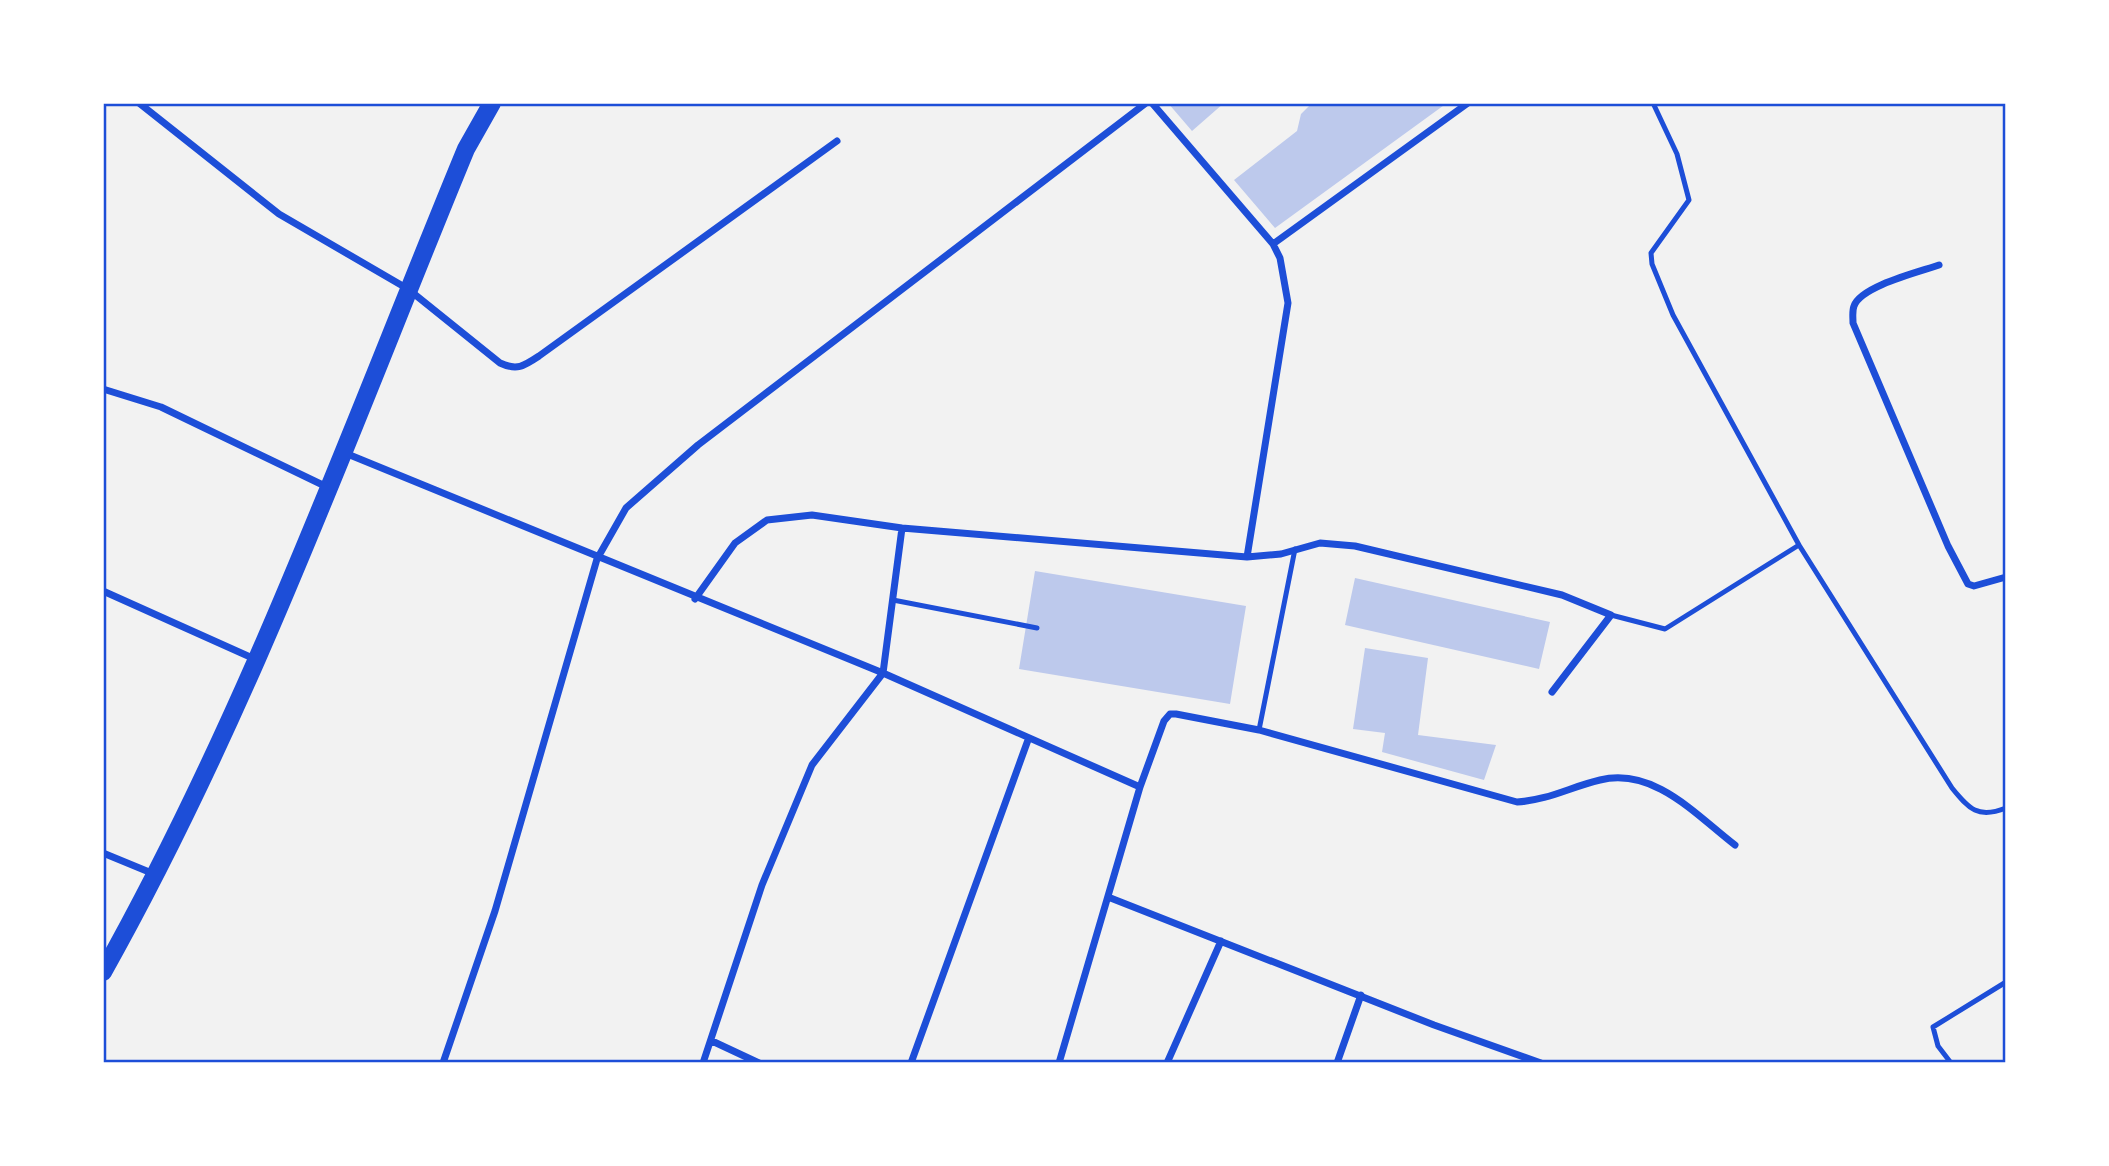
<svg xmlns="http://www.w3.org/2000/svg" width="2109" height="1166" font-family="'Source Sans 3',sans-serif">
<rect width="100%" height="100%" fill="#f2f2f2"/>
<path fill="#bdc9ec" d="M1168 103H1224L1192 131Z
M1447 103 1275 228 1234 180 1297 131 1301 114 1310 105Z
M1035 571 1246 606 1230 704 1019 669Z
M1355 578 1550 622 1539 669 1345 625Z
M1365 648 1428 658 1418 735 1496 745 1484 780 1382 752 1385 733 1353 729Z"/>
<g fill="none" stroke-linecap="round" stroke-linejoin="round">
<path stroke="#1d4ed8" stroke-width="5" d="M1799 545 1952 788C1969 809 1978 819 2006 808
M893 600 1037 628
M1611 615 1665 629 1799 545 1673 315 1652 264 1651 253 1689 200 1677 154 1653 103
M1259 730 1295 549
M1951 1063 1938 1046 1933 1027 2006 982"/>
<path stroke="#1d4ed8" stroke-width="7" d="M139 103 279 214 408 289 500 363C517 371 524 366 539 356L837 141
M1152 103 1273 244 1280 258 1288 303 1247 557
M1273 244 1468 103
M1939 265C1919 272 1861 286 1854 306 1852 311 1853 317 1853 323L1948 546 1968 584 1974 586 2006 577
M103 389 161 407 327 487
M345 453 883 673 1140 787 1164 721 1170 714H1176L1259 730 1517 802C1549 800 1570 787 1600 780 1654 767 1696 815 1735 845
M103 591 257 660
M695 599 735 543 767 520 812 515 902 528 1247 557 1281 554 1320 543 1355 546 1562 595 1611 615 1552 692
M883 673 902 528
M103 853 154 874
M1108 897 1434 1025 1541 1063
M712 1041 759 1063
M443 1063 495 911 597 559 626 508 698 445 1146 103
M703 1063 762 885 812 765 883 673
M911 1063 1028 740
M1059 1063 1140 787
M1167 1063 1221 941
M1337 1063 1361 995"/>
<path stroke="#1d4ed8" stroke-width="18" d="M103 972C250 710 352 425 466 149L492 103"/>
</g>
<rect width="2109" height="1166" fill="none" stroke="#ffffff" stroke-width="210"/>
<rect x="105" y="105" width="1899" height="956" fill="none" stroke="#1d4ed8" stroke-width="2.5"/>
</svg>
